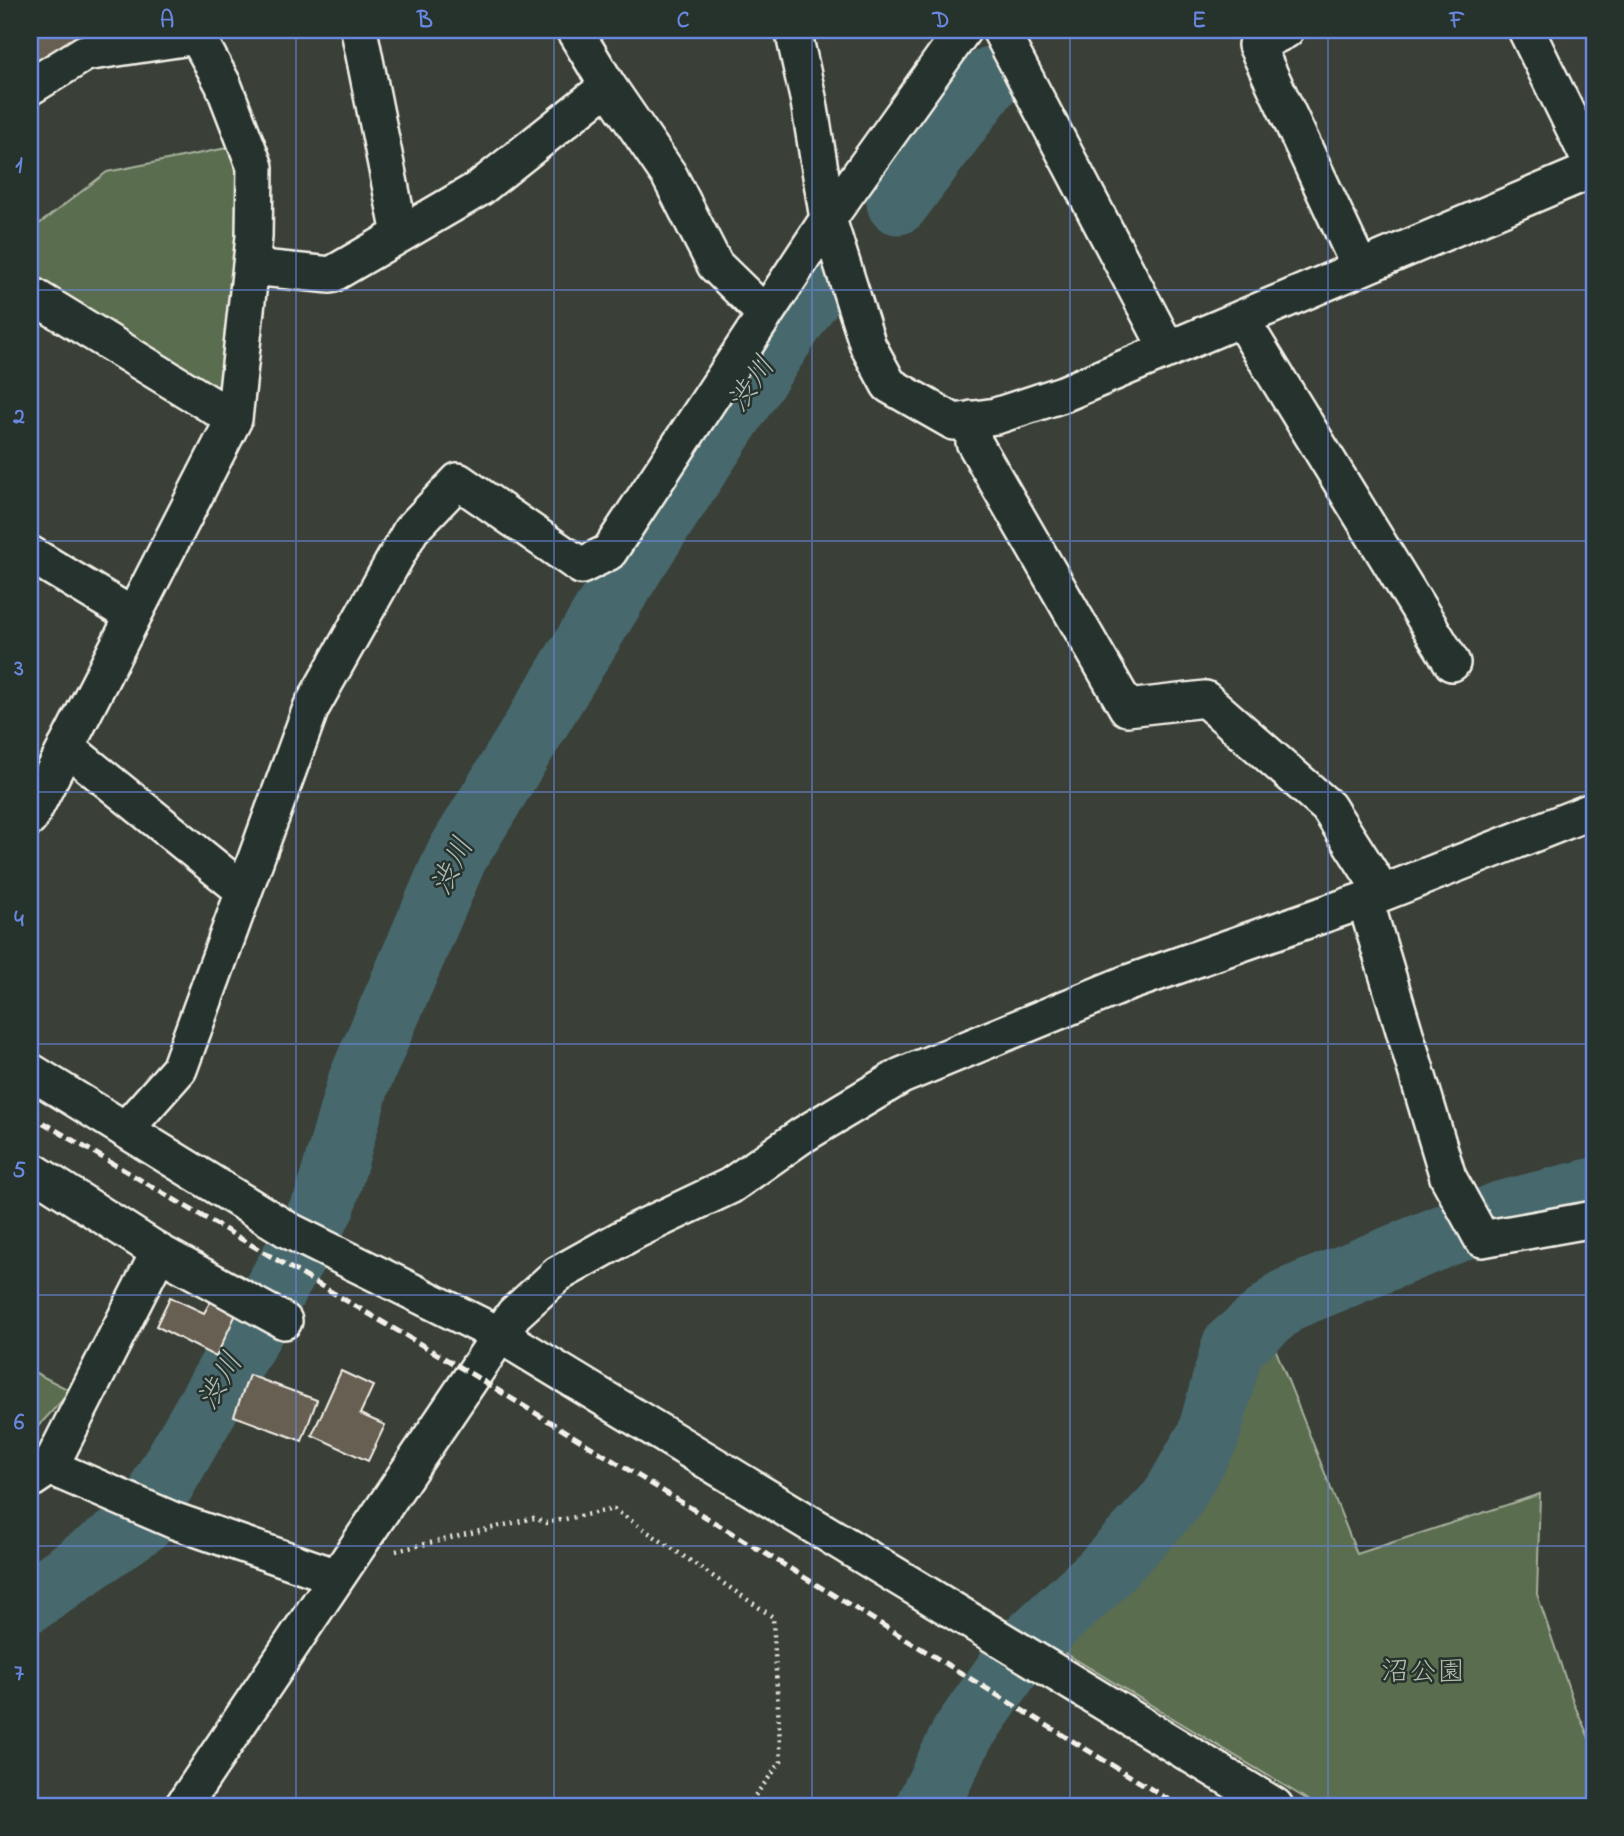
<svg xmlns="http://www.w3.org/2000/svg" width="1624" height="1836" font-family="'Indie Flower','Klee One',sans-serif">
<rect width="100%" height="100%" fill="#3a4038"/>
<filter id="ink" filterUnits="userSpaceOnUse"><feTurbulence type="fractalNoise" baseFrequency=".0143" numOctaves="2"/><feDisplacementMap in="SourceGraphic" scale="14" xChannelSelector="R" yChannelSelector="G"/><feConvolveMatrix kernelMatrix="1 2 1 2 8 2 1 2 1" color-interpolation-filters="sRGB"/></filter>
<g filter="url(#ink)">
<path fill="#5a6d4f" stroke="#a7af9c" stroke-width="2" d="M232 147 245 171 226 401 30 278V231L107 172Z
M1275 1348 1357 1554 1540 1494 1537 1594 1574 1704 1594 1749V1806H1318L1060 1650 1182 1529 1229 1442 1253 1367Z
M30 1370 71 1391 30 1435Z"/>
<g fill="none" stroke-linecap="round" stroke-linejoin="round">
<path stroke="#47686d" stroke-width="63" d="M898 203 991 78
M163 1484 324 1205 359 1082 456 857 635 562 805 303 818 287
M30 1601 142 1523
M927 1806 962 1735 1021 1650 1100 1577 1171 1501 1208 1436 1233 1346 1287 1300 1503 1212 1594 1189"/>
</g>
<path fill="#685e52" stroke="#f4f1e8" stroke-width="2" d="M30 30H89L92 41 30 74Z
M170 1297 204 1313 212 1299 237 1312 216 1357 156 1326Z
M341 1371 373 1386 360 1414 385 1425 368 1461 312 1435Z
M249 1375 317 1400 302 1441 234 1416Z"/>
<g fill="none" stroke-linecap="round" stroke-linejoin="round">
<g stroke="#f4f1e8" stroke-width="40">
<path id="minor" d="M359 30 400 234
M574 30 608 86 669 175 715 265 765 314
M793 30 809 102 828 219 868 346 889 385 954 422 996 416 1063 394 1594 169
M1000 30 1168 350
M1286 30 1256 45 1360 268
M1526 30 1594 169
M30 87 85 53 197 36 223 84 255 167 254 237 234 419 30 818
M251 267 331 275 480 188 608 86
M30 294 234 419
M1241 319 1452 663
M972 419 974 442 1127 708 1205 699 1328 807 1383 893
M30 554 133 616
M66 747 244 891
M1365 900 1448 1177 1482 1239 1594 1219
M30 1071 288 1230 500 1335 1275 1806
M125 1130 179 1069 311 708 411 530 458 481 581 566 609 552 828 219 963 30
M30 1169 159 1252 284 1321
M50 1467 175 1521 337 1577
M32 1479 50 1467 159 1252
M183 1806 514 1314 558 1274 635 1231 730 1186 801 1136 901 1076 1125 984 1365 900 1594 810"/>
</g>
<path stroke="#f4f1e8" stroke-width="4.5" stroke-dasharray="2 5" stroke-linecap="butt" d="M396 1551 534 1518 546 1523 614 1509 773 1617 781 1762 747 1806"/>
<use href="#minor" stroke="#26332d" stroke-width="35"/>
<path stroke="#f4f1e8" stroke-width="5" stroke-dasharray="10 5" stroke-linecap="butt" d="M30 1115 473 1375 1179 1806"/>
</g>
</g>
<path fill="none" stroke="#6887de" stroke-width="2" stroke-opacity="0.55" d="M296 30V1806M554 30V1806M812 30V1806M1070 30V1806M1328 30V1806M30 290H1594M30 541H1594M30 792H1594M30 1044H1594M30 1295H1594M30 1546H1594"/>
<g text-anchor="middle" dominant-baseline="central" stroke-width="5" stroke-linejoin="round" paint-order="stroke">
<g font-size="28" fill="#b6bcab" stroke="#26332d">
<text x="1423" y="1673">沼公園</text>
</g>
<g font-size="30" font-style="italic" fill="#afbab7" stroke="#26332d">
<text transform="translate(753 385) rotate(-56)">渋川</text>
<text transform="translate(454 867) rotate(-64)">渋川</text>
<text transform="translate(222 1382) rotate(-60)">渋川</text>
</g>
</g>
<rect width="1624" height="1836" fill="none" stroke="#26332d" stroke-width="77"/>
<rect x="38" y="38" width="1548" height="1760" fill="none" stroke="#6887de" stroke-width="2.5"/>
<g font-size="23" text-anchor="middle" font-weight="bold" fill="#6887de">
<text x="167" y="27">A</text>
<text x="425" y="27">B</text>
<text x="683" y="27">C</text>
<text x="941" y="27">D</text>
<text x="1199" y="27">E</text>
<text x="1457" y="27">F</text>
<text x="19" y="172">1</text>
<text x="19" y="423">2</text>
<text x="19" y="675">3</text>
<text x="19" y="926">4</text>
<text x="19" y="1177">5</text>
<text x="19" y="1429">6</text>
<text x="19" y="1680">7</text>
</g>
</svg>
